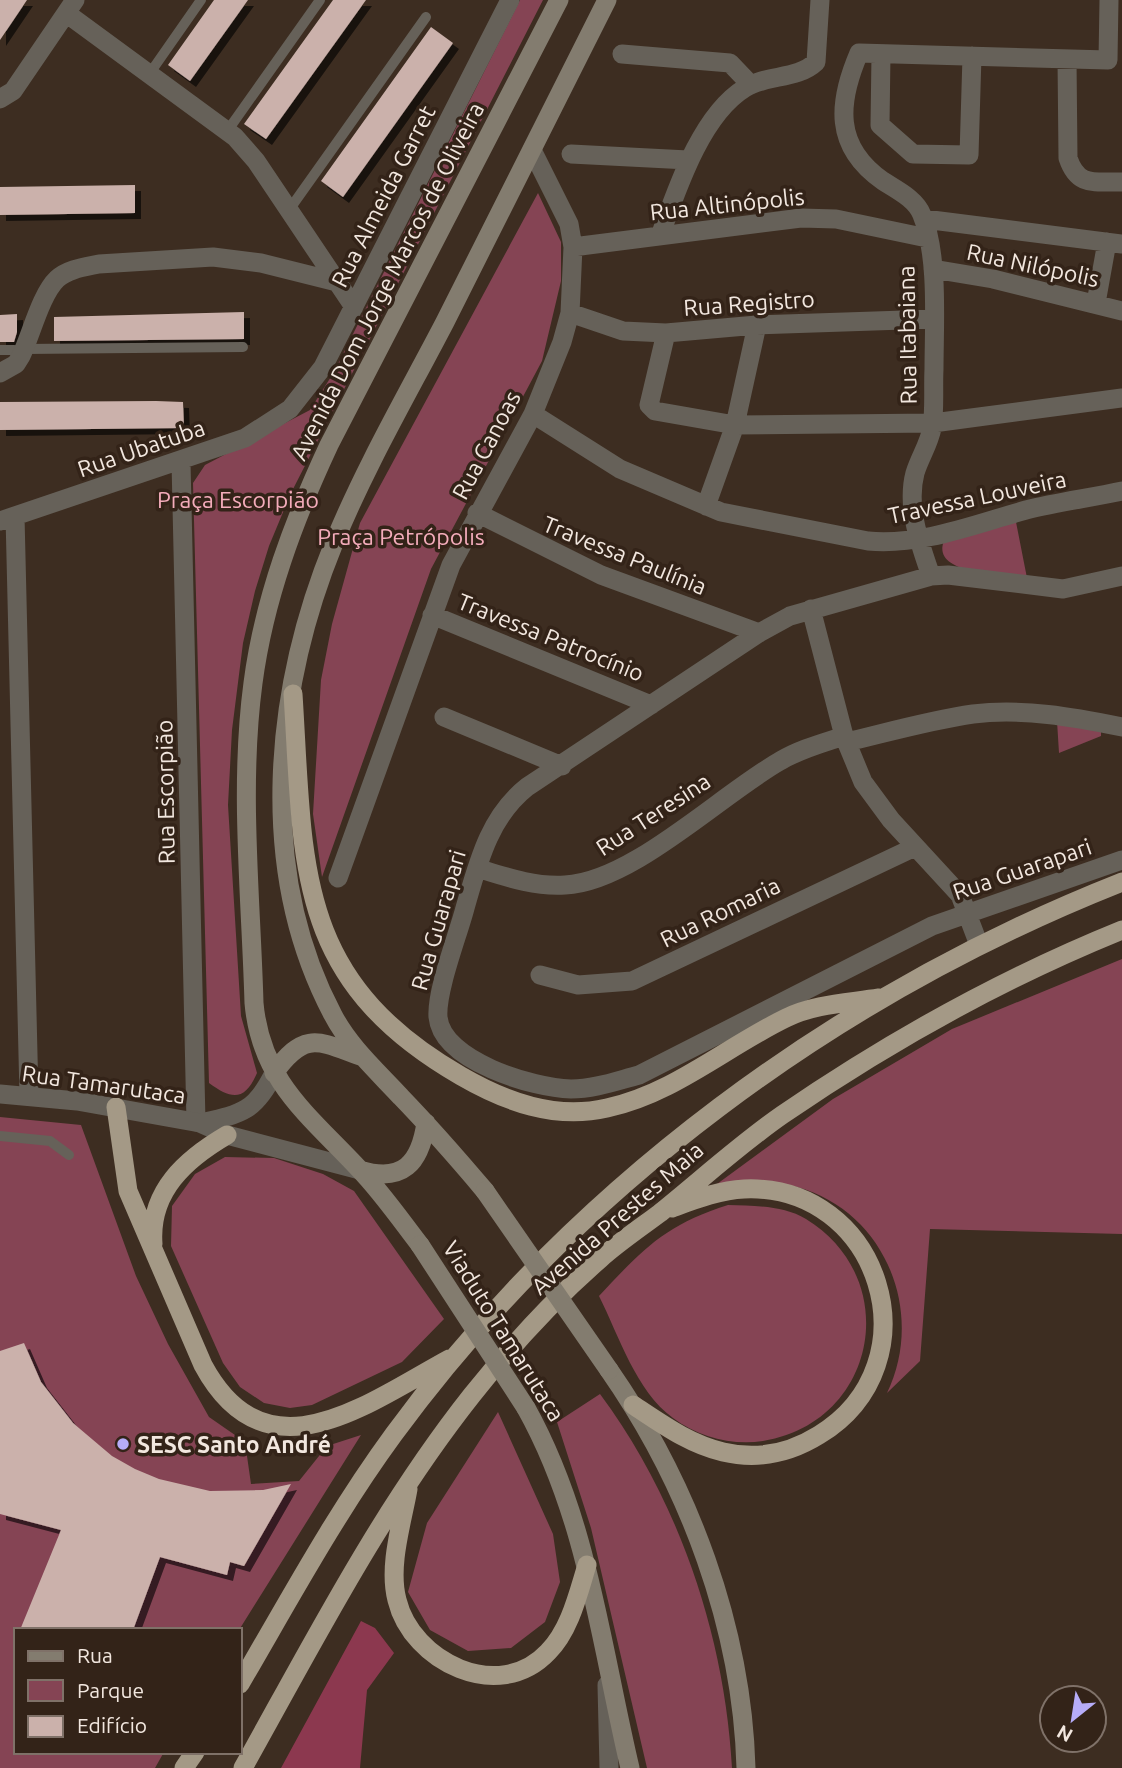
<svg xmlns="http://www.w3.org/2000/svg" width="1122" height="1768" font-family="Ubuntu,sans-serif">
<defs>
<filter id="shadow"><feDropShadow dx="6" dy="6" stdDeviation="0" flood-color="#0009"/></filter>
</defs>
<rect width="100%" height="100%" fill="#3d2d21"/>
<path fill="#854454" d="M520 0H543L291 493 269 546 255 591 243 643 232 730 228 805 241 1016 257 1073C245 1101 232 1100 209 1083L193 483 205 465 310 410 334 372Z
M538 193 561 242V281L542 361 431 569 322 877 313 814 321 680 332 624 360 523Z
M1016 522 1027 578C1006 575 930 575 944 541Z
M1057 721 1101 731V736L1059 753Z
M1122 959V1234L930 1229 920 1361 887 1393C926 1312 885 1211 797 1187 771 1180 743 1183 717 1184L833 1099 952 1029Z
M0 1117 81 1125 136 1276 168 1344 209 1417 245 1442 251 1484 299 1481 327 1446 361 1435 239 1630H16V1752H164L155 1768H0Z
M225 1157 274 1158 323 1174 354 1191 444 1319 402 1362 312 1405 290 1408 264 1403 240 1387 223 1363 171 1246 172 1206 195 1174Z
M728 1205C753 1206 783 1205 806 1219 904 1279 877 1423 763 1441 733 1446 698 1437 673 1418 636 1391 619 1336 599 1296 643 1249 665 1225 728 1205Z
M600 1394C679 1500 725 1637 732 1768H647L591 1528 557 1422Z
M498 1412 553 1534 560 1582 545 1622 511 1648 468 1651 430 1630 408 1592 427 1523Z"/>
<path fill="#8c384f" d="M361 1621 375 1628 394 1653 367 1690 360 1768H281Z"/>
<path fill="#cbb1ab" filter="url(#shadow)" d="M0 0H27L0 40Z
M214 0H248L190 81 168 65Z
M333 0H366L266 139 244 124Z
M431 27 453 43 343 197 321 181Z
M135 185V213L0 215V187Z
M244 312V339L54 341V317Z
M17 314V332L14 342H0V315Z
M156 401 183 402 184 428 0 430V402Z
M24 1343 41 1382 73 1423 112 1456 135 1469 159 1479 210 1491 263 1490 291 1484 244 1566 230 1562 227 1575 160 1557 133 1630H20L61 1530 0 1514V1351Z"/>
<g fill="none" stroke-linecap="round" stroke-linejoin="round">
<path stroke="#666159" stroke-width="10" d="M150 73 201 0
M228 130 320 0
M289 210 426 17
M24 349 243 347
M0 350H14
M0 1136 50 1141 69 1155"/>
<path stroke="#666159" stroke-width="19" d="M66 13 235 137 256 161 354 307
M622 54 730 63 751 85
M881 54 880 125 913 154 969 155 972 56
M1067 59 1068 158C1078 188 1095 181 1122 182
M0 99 13 91 75 0
M571 154 688 160
M924 219 1122 244
M660 236C677 189 701 115 745 88 767 74 797 80 816 62L820 0
M573 247 801 218 836 219 927 238
M933 269 993 279 1122 311
M1096 303 1107 242
M570 313 623 331 666 333 757 325 934 319
M666 333 649 405 655 411 735 425 933 423 1122 398
M0 373 16 364 21 356C31 335 41 294 57 279 68 269 85 267 99 264L213 257 261 263 337 282
M533 414 620 469 721 512 868 541C921 546 975 524 1026 510 1058 502 1090 498 1122 491
M181 462 196 1122
M706 506 735 425 757 325
M477 513 601 575 759 633
M15 516 29 1096
M0 521 245 438 290 409 323 367 510 0
M931 576C920 544 906 507 915 473 920 457 929 444 932 428 935 409 933 388 934 369 934 325 939 256 922 215 916 199 897 190 883 181 833 146 838 102 859 53L1108 60 1109 0
M1122 576 1063 589 948 575 931 576 790 616 759 633 527 787C489 817 478 863 465 908 458 935 436 991 438 1017 442 1061 533 1088 571 1089 594 1089 616 1081 639 1075L932 926 1122 860
M811 609 844 736 863 782 891 820 960 895 979 945
M432 615 651 705
M444 717 562 766
M847 742C889 732 931 720 973 714 1023 708 1073 717 1122 727
M477 868C506 877 534 887 565 885 632 882 720 795 780 761 800 749 823 743 844 736
M338 878 451 565 533 414 562 342 570 313 573 247 569 224 532 150
M540 975 578 985 632 981 915 847"/>
<path stroke="#666159" stroke-width="19" d="M0 1094 77 1101 200 1123 227 1135 360 1170
M200 1123C241 1114 255 1112 274 1073
M607 1685 609 1768"/>
<path stroke="#837c6f" stroke-width="19" d="M274 1073C305 1030 318 1041 363 1057
M360 1170C403 1183 420 1163 426 1123
M485 1191C458 1159 430 1127 401 1097 377 1071 349 1046 333 1015 256 870 274 690 334 543 365 467 407 395 445 322 499 214 553 107 607 0
M420 1245C400 1219 382 1193 360 1170 310 1116 261 1082 254 1003 251 897 239 788 253 683 264 599 294 520 329 445L559 0
M609 1370C689 1485 742 1627 746 1768
M526 1408C588 1519 601 1646 630 1768"/>
<path stroke="#a49986" stroke-width="19" d="M293 694C304 865 293 979 461 1076 506 1102 555 1120 607 1108 673 1094 726 1047 786 1018 814 1004 848 1003 879 998
M116 1107 128 1191 203 1365C266 1482 366 1404 449 1359
M153 1244C149 1191 186 1159 227 1135
M633 1405C662 1424 689 1444 723 1452 757 1460 790 1453 819 1435 937 1363 880 1183 744 1189 720 1190 694 1200 672 1208
M408 1489C402 1523 388 1566 397 1600 412 1662 499 1704 548 1652 570 1630 578 1594 587 1565
M240 1684C289 1600 336 1513 394 1434 576 1186 836 995 1122 882
M184 1768 195 1752
M243 1768C314 1641 381 1510 472 1395 511 1346 553 1300 600 1259 619 1242 640 1228 660 1213 701 1180 739 1145 782 1115 890 1041 1001 979 1122 930"/>
<path stroke="#837c6f" stroke-width="19" d="M485 1191 609 1370
M420 1245 526 1408"/>
</g>
<circle fill="#b6acf8" stroke="#332318" stroke-width="2.5" cx="123" cy="1444" r="7"/>
<g text-anchor="middle" dominant-baseline="central" stroke-width="7" stroke-linejoin="round" paint-order="stroke">
<g font-size="23" fill="#f2e7df" stroke="#332318">
<text transform="translate(383 196) rotate(-63)">Rua Almeida Garret</text>
<text transform="translate(727 204) rotate(-6)">Rua Altinópolis</text>
<text transform="translate(1033 265) rotate(12)">Rua Nilópolis</text>
<text transform="translate(387 281) rotate(-63)">Avenida Dom Jorge Marcos de Oliveira</text>
<text transform="translate(749 303) rotate(-4)">Rua Registro</text>
<text transform="translate(907 335) rotate(-91)">Rua Itabaiana</text>
<text transform="translate(486 445) rotate(-62)">Rua Canoas</text>
<text transform="translate(141 448) rotate(-19)">Rua Ubatuba</text>
<text transform="translate(977 497) rotate(-12)">Travessa Louveira</text>
<text transform="translate(625 555) rotate(22)">Travessa Paulínia</text>
<text transform="translate(551 637) rotate(22)">Travessa Patrocínio</text>
<text transform="translate(165 792) rotate(-91)">Rua Escorpião</text>
<text transform="translate(653 814) rotate(-33)">Rua Teresina</text>
<text transform="translate(1022 869) rotate(-19)">Rua Guarapari</text>
<text transform="translate(720 912) rotate(-26)">Rua Romaria</text>
<text transform="translate(438 920) rotate(-74)">Rua Guarapari</text>
<text transform="translate(104 1084) rotate(8)">Rua Tamarutaca</text>
<text transform="translate(617 1218) rotate(-41)">Avenida Prestes Maia</text>
<text transform="translate(504 1331) rotate(58)">Viaduto Tamarutaca</text>
</g>
<g font-size="23" fill="#f4acbb" stroke="#332318">
<text x="238" y="499">Praça Escorpião</text>
<text x="401" y="536">Praça Petrópolis</text>
</g>
<g font-size="23" font-weight="bold" fill="#f2e7df" stroke="#332318" text-anchor="start">
<text x="137" y="1444">SESC Santo André</text>
</g>
</g>
<rect x="14" y="1628" width="228" height="126" fill="#332318" stroke="#7f7168" stroke-width="2"/>
<rect x="28" y="1651" width="35" height="10" fill="#837c6f" stroke="#7f7168" stroke-width="2"/>
<text x="77" y="1663" font-size="21" fill="#f2e7df">Rua</text>
<rect x="28" y="1680" width="35" height="21" fill="#854454" stroke="#7f7168" stroke-width="2"/>
<text x="77" y="1698" font-size="21" fill="#f2e7df">Parque</text>
<rect x="28" y="1716" width="35" height="21" fill="#cbb1ab" stroke="#7f7168" stroke-width="2"/>
<text x="77" y="1733" font-size="21" fill="#f2e7df">Edifício</text>
<g transform="translate(1073 1719) rotate(210)"><circle r="33" fill="#332318" stroke="#7f7168" stroke-width="2"/>
<path d="M0-5L12 26L0 18L-12 26Z" fill="#b6acf8"/>
<text y="-10" font-size="19" font-weight="bold" text-anchor="middle" fill="#f2e7df">N</text>
</g>
</svg>
